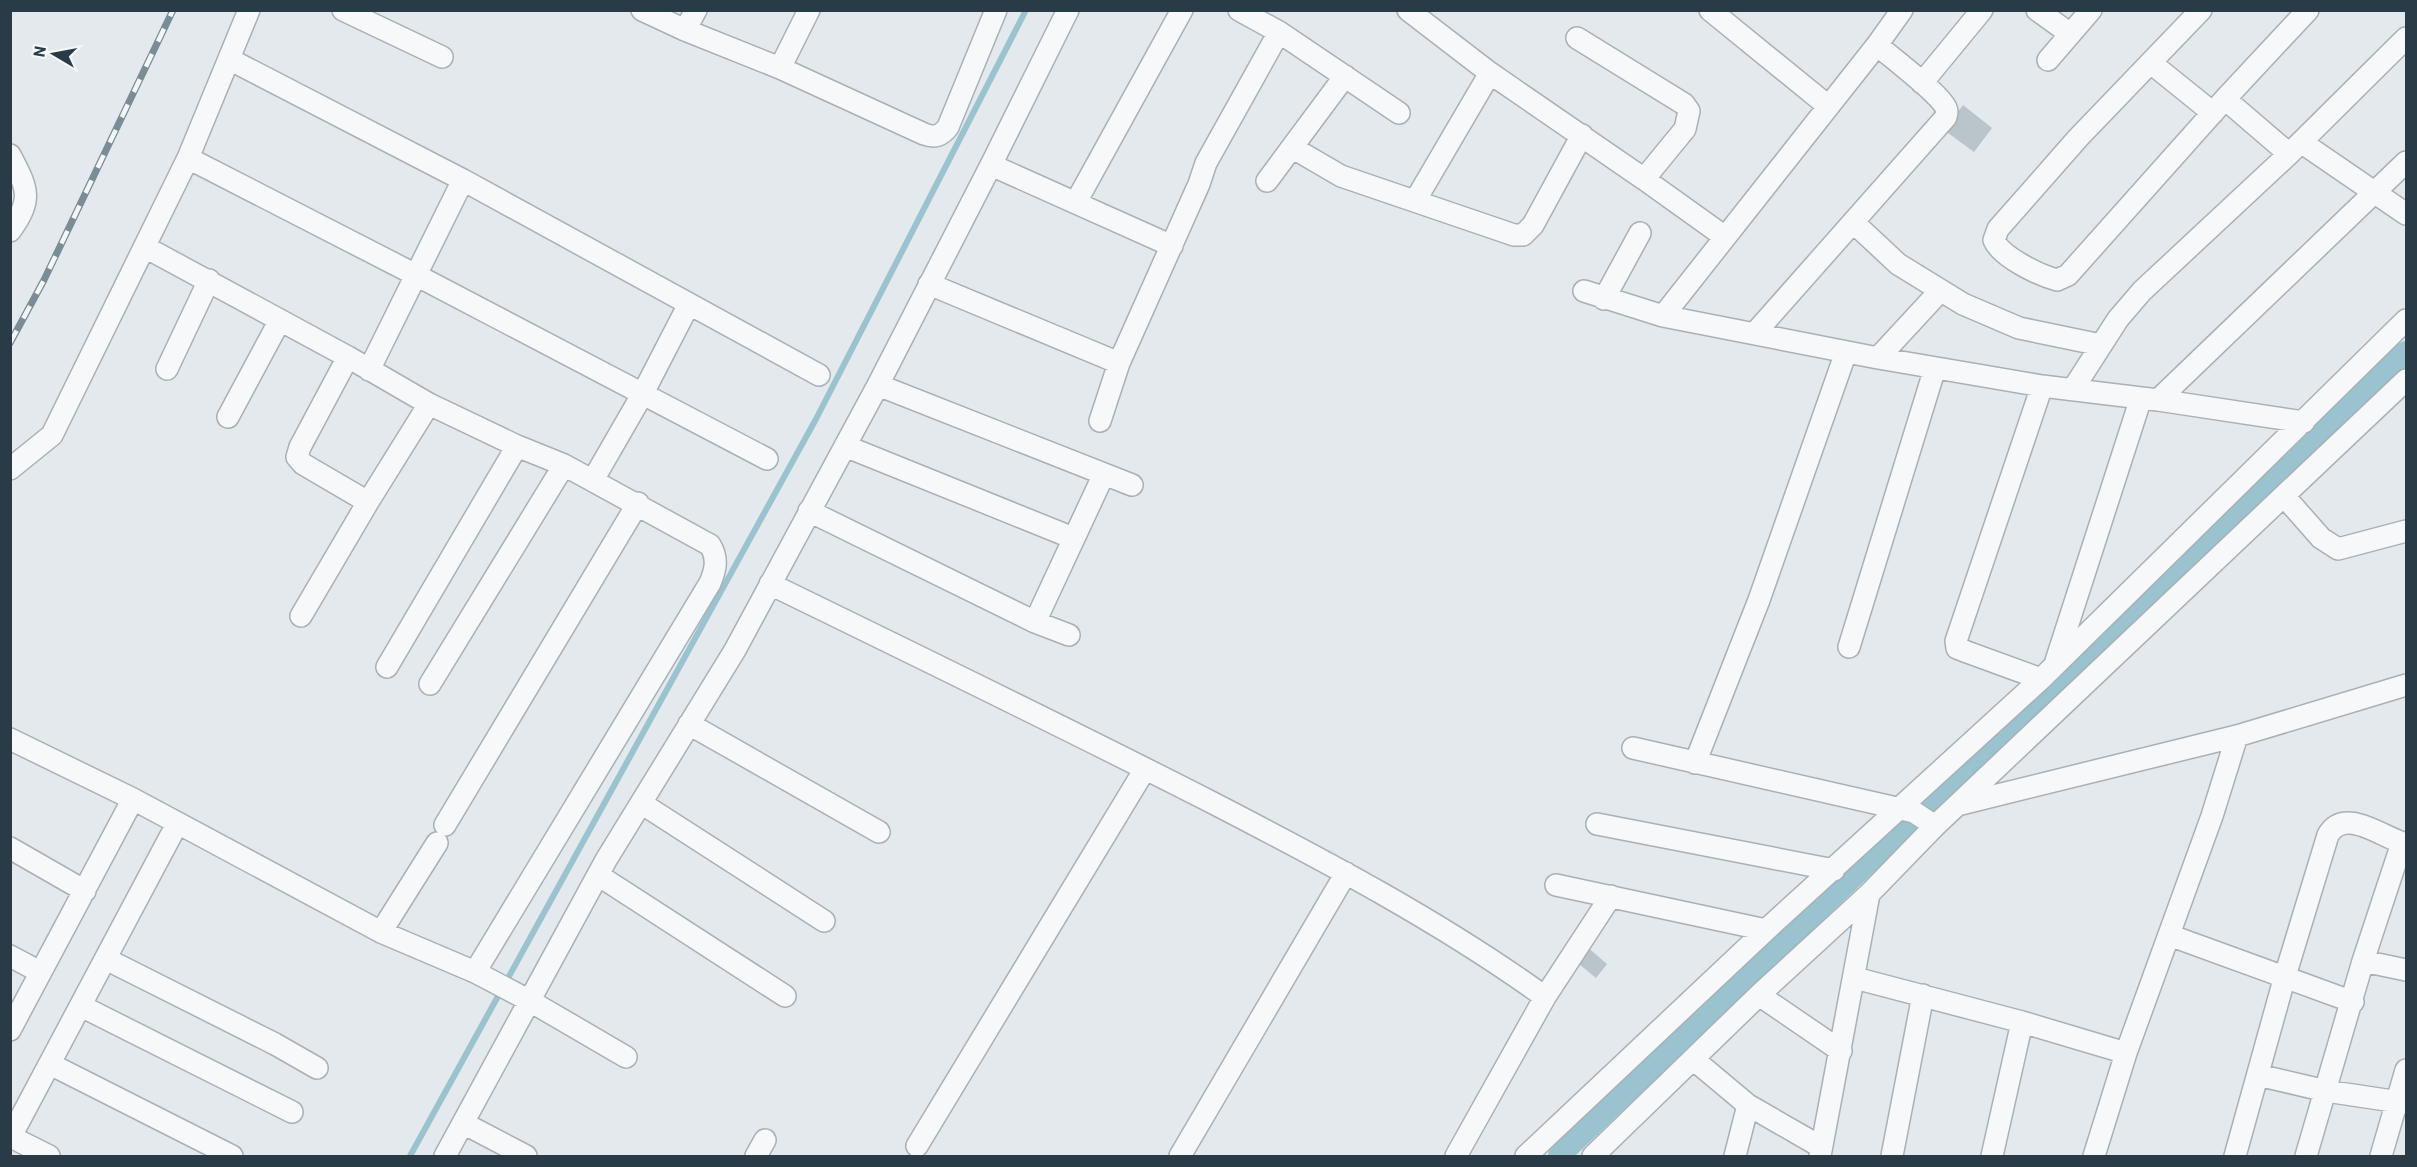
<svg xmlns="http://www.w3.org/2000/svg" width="2417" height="1167" font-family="Barlow,sans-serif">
<rect width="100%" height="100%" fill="#e3e9ec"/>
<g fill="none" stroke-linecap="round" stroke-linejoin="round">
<path stroke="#9ac2cf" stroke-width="6" d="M410 1156 816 419 1026 10"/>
<path stroke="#9ac2cf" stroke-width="22" d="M1559 1156 2406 352"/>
</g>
<path fill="#b9c4cb" d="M1963 105 1992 128 1974 152 1944 130Z
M1585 945 1607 964 1596 978 1573 959Z"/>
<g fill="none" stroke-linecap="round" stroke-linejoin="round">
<g stroke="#a7b1b7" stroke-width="24">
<path id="minor" d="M343 10 442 57
M642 10 685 30 780 68 924 134C935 138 941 136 948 127L996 10
M1239 10 1279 32 1399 113
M1408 10 1490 73 1644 179 1685 129 1689 111 1684 104 1577 38
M1710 10 1828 106
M2037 10 2069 33
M2201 10 2078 138 1998 229 1994 240C2001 257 2039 275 2057 280L2068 275 2225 99 2308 10
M685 30 696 10
M229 59 463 180 819 375
M2048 60 2091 10
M2151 63 2213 113
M780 68 809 10
M1922 83 1982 10
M2225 99 2289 154
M2301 142 2406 214
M1293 148 1341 176 1514 235H1523L1533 225 1582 135
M10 155C27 188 34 198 10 231
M188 158 414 274 767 459
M991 165 1172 246
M1644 179 1725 237
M1267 181 1345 76
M1415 201 1490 73
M1076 202 1182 10
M1853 222 1898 264 1963 304 2019 328 2101 345
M145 247 348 357 429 404 517 446 564 465 710 545C718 558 716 569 710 583L475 972
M929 284 1119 363
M1584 291 1663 316 1878 358 2042 386 2158 400 2304 422
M1604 299 1640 233
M1663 316 1877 45 1902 10
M1755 333 1946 117C1947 112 1948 112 1946 108 1939 93 1892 58 1877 45
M348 357 300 447 297 457 303 464 368 502
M1878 358 1940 291
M167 369 209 280
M369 370 463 180
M878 385 1132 485
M2073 389 2118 319 2142 291 2289 154 2406 38
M2158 400 2406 162
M228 417 280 320
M1100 421 1119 363 1199 184 1206 163 1279 32
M845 446 1073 538
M10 469 52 435 188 158 249 10
M593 480 642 395 689 304
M2284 496 2321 538 2338 549 2406 531
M809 511 1035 622 1069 635
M770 584C918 656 1066 728 1213 803 1327 862 1441 922 1545 997
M301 616 368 502 429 404
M1035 622 1103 476
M1849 647 1935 368
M2056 661 2141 398
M387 667 517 446
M2041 679 1967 652 1957 648 1956 641 2042 386
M430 684 564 465
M689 724 879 832
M10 739 133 799 381 932 475 972 530 1001 626 1057
M1633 748 1914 812 1935 826
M1695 763 1759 600 1846 352
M641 803 824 921
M1961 804 2237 736 2406 685
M1597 824 1834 870
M445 825 638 503
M10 848 85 891
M598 875 785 996
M1556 885 1766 930
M381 932 437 843
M2169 935 2353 1002
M10 956 40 972
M106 959 275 1044 317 1068
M2363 961 2406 970
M1855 978 2022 1022 2126 1053
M1759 995 1841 1051
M81 1006 292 1112
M10 1030 133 799
M1693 1059 1748 1105 1821 1147
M50 1064 232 1156
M2258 1075 2326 1091 2406 1103
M463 1123 526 1156
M11 1137 49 1156
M10 1138 177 824
M917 1146 1145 769
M445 1156 606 860 735 650 878 385 991 165 1068 10
M756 1156 765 1140
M1180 1156 1346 873
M1456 1156 1545 997 1611 896
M1526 1156 1766 930 2041 679 2406 320
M1593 1156 1759 995 1869 894 1935 826 2406 380
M1735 1156 1748 1105
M1820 1156 1869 894
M1892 1156 1923 995
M1992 1156 2022 1022
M2094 1156 2126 1053 2212 816 2237 736
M2235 1156 2285 976 2328 835C2345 806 2383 838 2406 844
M2306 1156 2363 961 2402 843
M2381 1156 2406 1070"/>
</g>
<use href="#minor" stroke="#f6f8fa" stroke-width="21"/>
<g stroke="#7a8d97" stroke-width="7">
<path id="rail" d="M10 343 44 280 173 10"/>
</g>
<use href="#rail" stroke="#f3f7f9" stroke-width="4.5" stroke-dasharray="14" stroke-linecap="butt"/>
</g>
<rect width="2417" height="1167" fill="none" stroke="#283b46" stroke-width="24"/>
<g transform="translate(54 54) rotate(280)" stroke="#f3f7f9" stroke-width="4.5" paint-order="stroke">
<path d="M0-4.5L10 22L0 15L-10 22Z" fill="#283b46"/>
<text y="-9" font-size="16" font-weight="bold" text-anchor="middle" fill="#283b46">N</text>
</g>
</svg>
